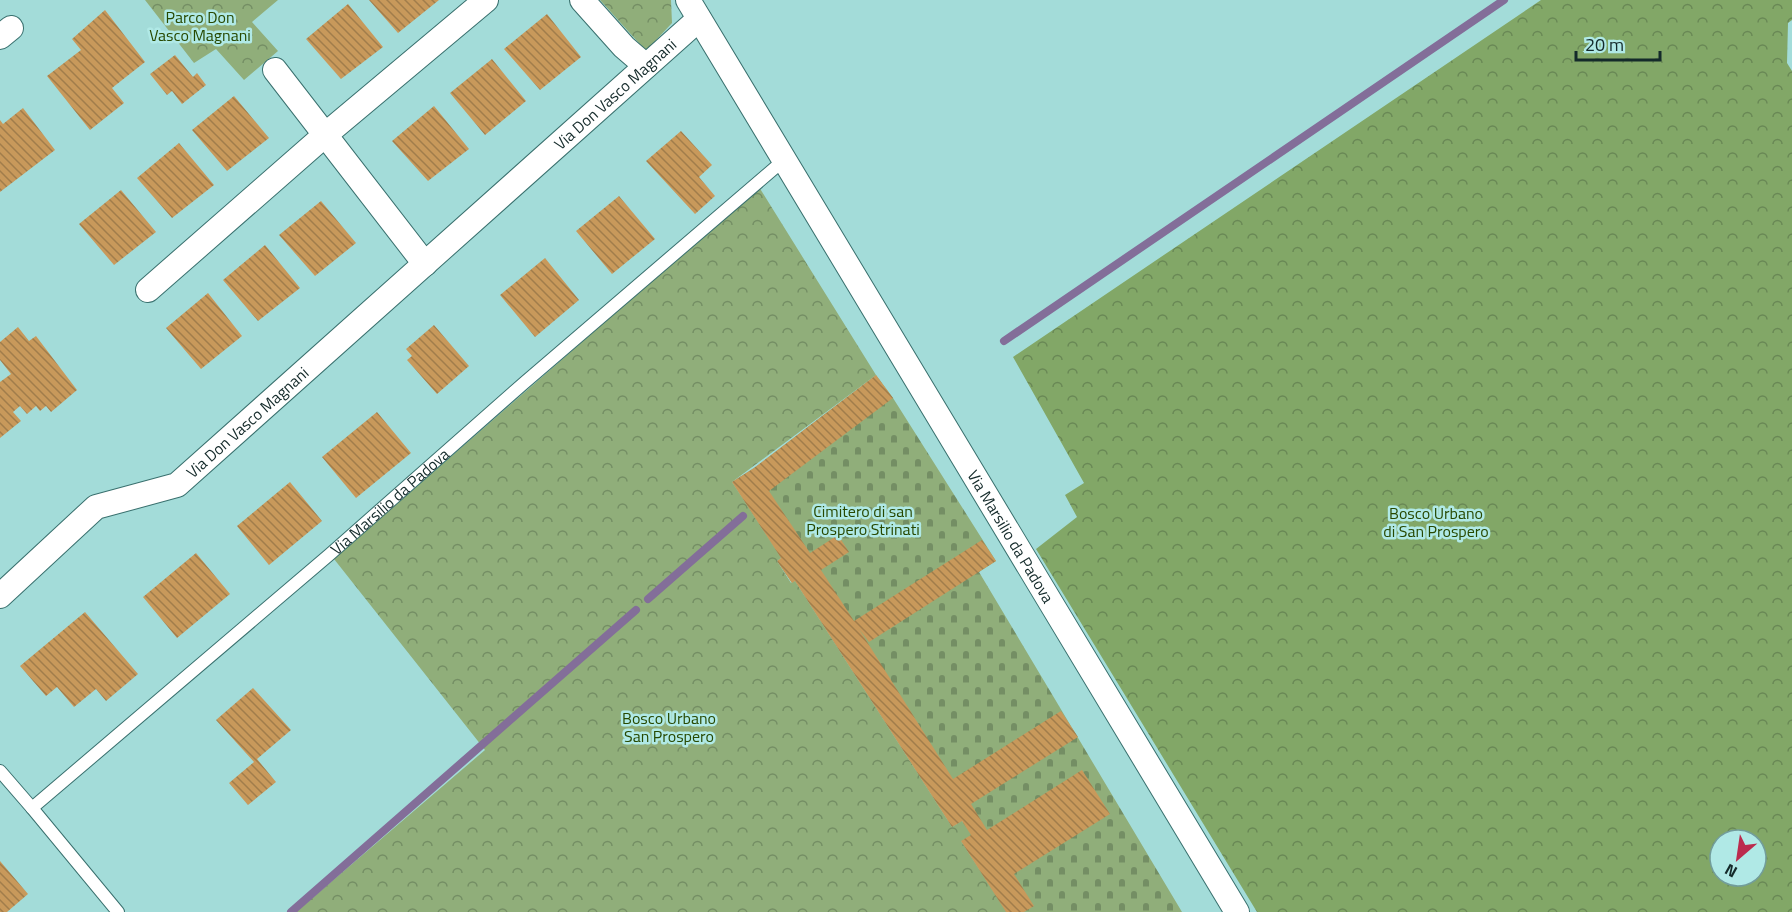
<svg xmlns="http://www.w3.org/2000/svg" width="1792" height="912" font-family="'Titillium Web',sans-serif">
<defs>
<pattern id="forest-crowns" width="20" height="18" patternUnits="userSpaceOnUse" patternTransform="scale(1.5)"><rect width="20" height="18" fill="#82a767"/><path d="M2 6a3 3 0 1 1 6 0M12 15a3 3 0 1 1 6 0" fill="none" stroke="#698855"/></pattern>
<pattern id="cemetery-stones" width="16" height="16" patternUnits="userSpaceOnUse" patternTransform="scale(1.5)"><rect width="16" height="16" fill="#90ae7a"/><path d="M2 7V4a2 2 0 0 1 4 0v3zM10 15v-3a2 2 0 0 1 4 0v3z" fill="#748e64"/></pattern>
<pattern id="park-crowns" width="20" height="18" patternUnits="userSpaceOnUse" patternTransform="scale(1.5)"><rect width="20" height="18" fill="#90ae7a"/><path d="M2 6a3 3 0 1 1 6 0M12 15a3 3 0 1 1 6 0" fill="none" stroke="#748e64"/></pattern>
<pattern id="building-back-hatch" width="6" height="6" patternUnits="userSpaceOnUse" patternTransform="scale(1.5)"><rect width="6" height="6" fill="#c8995b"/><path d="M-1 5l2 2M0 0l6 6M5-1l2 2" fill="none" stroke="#a17d4b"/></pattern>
</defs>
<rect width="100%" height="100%" fill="#a3dcd9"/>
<path fill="url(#forest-crowns)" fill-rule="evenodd" d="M1541 0H1792V20L1788 23 1787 63 1792 71V912H1257L1036 549 1077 517 1065 495 1084 483 1013 357ZM1720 840H1756V876H1720Z"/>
<path fill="url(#cemetery-stones)" d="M876 375 893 398 996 561 979 572 1182 912H1007L961 841 963 821 952 827 795 581 792 583 777 561 781 559 732 482 754 468Z"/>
<path fill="url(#park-crowns)" d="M145 0H278L252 22 278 51 244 80 216 49 194 63Z
M600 0H671L672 23 646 51Z
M759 187 876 375 732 482 781 558 777 561 791 583 795 581 952 827 962 821 971 835 961 841 1007 912H296L485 750 334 559Z"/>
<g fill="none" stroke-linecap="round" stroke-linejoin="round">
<path stroke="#836e99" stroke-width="8" d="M1004 341 1504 0
M648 599 743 516
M291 912 636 610"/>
</g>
<path fill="url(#building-back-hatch)" d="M369 0H439L398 33Z
M348 4 383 47 341 79 306 39Z
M105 10 145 62 112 88 124 103 90 130 47 76 81 50 72 39Z
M547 14 581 57 540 90 504 49Z
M175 55 193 77 197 73 206 85 182 104 172 91 167 95 150 74Z
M492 59 526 101 485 135 450 93Z
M234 96 269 138 227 171 192 130Z
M434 106 469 149 428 181 392 141Z
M23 108 55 150 0 192V120L3 124Z
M681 131 712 165 699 177 715 196 695 214 646 161Z
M179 143 214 185 172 218 137 178Z
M121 190 156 232 114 265 79 224Z
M619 196 655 239 612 274 576 231Z
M321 201 356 243 315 276 279 235Z
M265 245 300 288 258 321 223 280Z
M545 258 579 300 535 337 500 295Z
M208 293 242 336 201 369 166 328Z
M434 325 469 366 437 394 407 360 412 356 406 349Z
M18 327 29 341 36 336 77 390 51 412 46 406 40 411 36 406 27 414 20 406 13 412 21 421 0 438V382L11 374 0 360V342Z
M876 375 893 398 769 491 810 553 838 535 849 552 821 570 854 621 982 540 996 561 869 642 859 629 953 779 1061 711 1078 737 971 804 987 830 1082 770 1110 814 1014 874 1034 906 1024 912H1006L961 841 971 835 962 821 952 827 795 581 792 583 777 561 781 558 732 482 754 468Z
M377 412 411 453 356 498 322 457Z
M290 482 322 521 269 565 237 526Z
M196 553 230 594 177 638 143 597Z
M85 612 138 674 106 701 96 689 74 707 57 687 46 696 20 666Z
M253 688 291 730 257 759 276 782 248 805 229 783 254 762 216 720Z
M0 861 28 894 7 912H0Z"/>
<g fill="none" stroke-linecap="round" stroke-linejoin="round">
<g stroke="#39706e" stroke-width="14">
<g id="service">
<path id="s1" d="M0 771 32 808 329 555 524 383 784 160"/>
<path d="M32 808 118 912"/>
</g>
</g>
<g stroke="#39706e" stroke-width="26">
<g id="minor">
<path d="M582 0 624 47 646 66"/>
<path id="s2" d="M688 0 1237 912"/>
<path d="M0 37 11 28"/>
<path d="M275 70 425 264"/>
<path d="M148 290 325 135 486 0"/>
<path id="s3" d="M0 596 96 507 177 485 699 19"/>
</g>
</g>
<use href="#service" stroke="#fff" stroke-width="12"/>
<use href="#minor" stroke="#fff" stroke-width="24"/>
</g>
<g text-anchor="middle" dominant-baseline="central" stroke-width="5" stroke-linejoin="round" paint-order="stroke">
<g font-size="16" fill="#274800" stroke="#b0e9e6">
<text x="200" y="17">Parco Don<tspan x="200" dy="18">Vasco Magnani</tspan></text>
<text x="863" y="511">Cimitero di san<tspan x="863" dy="18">Prospero Strinati</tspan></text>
<text x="1436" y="513">Bosco Urbano<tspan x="1436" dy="18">di San Prospero</tspan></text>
<text x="669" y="718">Bosco Urbano<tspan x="669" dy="18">San Prospero</tspan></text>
</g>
<g font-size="16" fill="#142a2a" stroke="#b0e9e6">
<text stroke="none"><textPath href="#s3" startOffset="802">Via Don Vasco Magnani</textPath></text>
<text stroke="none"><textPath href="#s3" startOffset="309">Via Don Vasco Magnani</textPath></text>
<text stroke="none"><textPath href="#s1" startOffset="520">Via Marsilio da Padova</textPath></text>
<text stroke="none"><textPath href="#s2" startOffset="626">Via Marsilio da Padova</textPath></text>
</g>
</g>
<g transform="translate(1738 858) rotate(209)"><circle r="28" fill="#b0e9e6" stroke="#729d9b" stroke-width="1.5"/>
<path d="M0-4.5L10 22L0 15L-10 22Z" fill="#bb2b4d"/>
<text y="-9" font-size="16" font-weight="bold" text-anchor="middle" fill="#142a2a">N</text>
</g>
<path d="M1576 51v9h84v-9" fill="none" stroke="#142a2a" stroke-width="3"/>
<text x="1585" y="51" font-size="18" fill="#142a2a" stroke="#b0e9e6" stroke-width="4.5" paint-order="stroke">20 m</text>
</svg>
